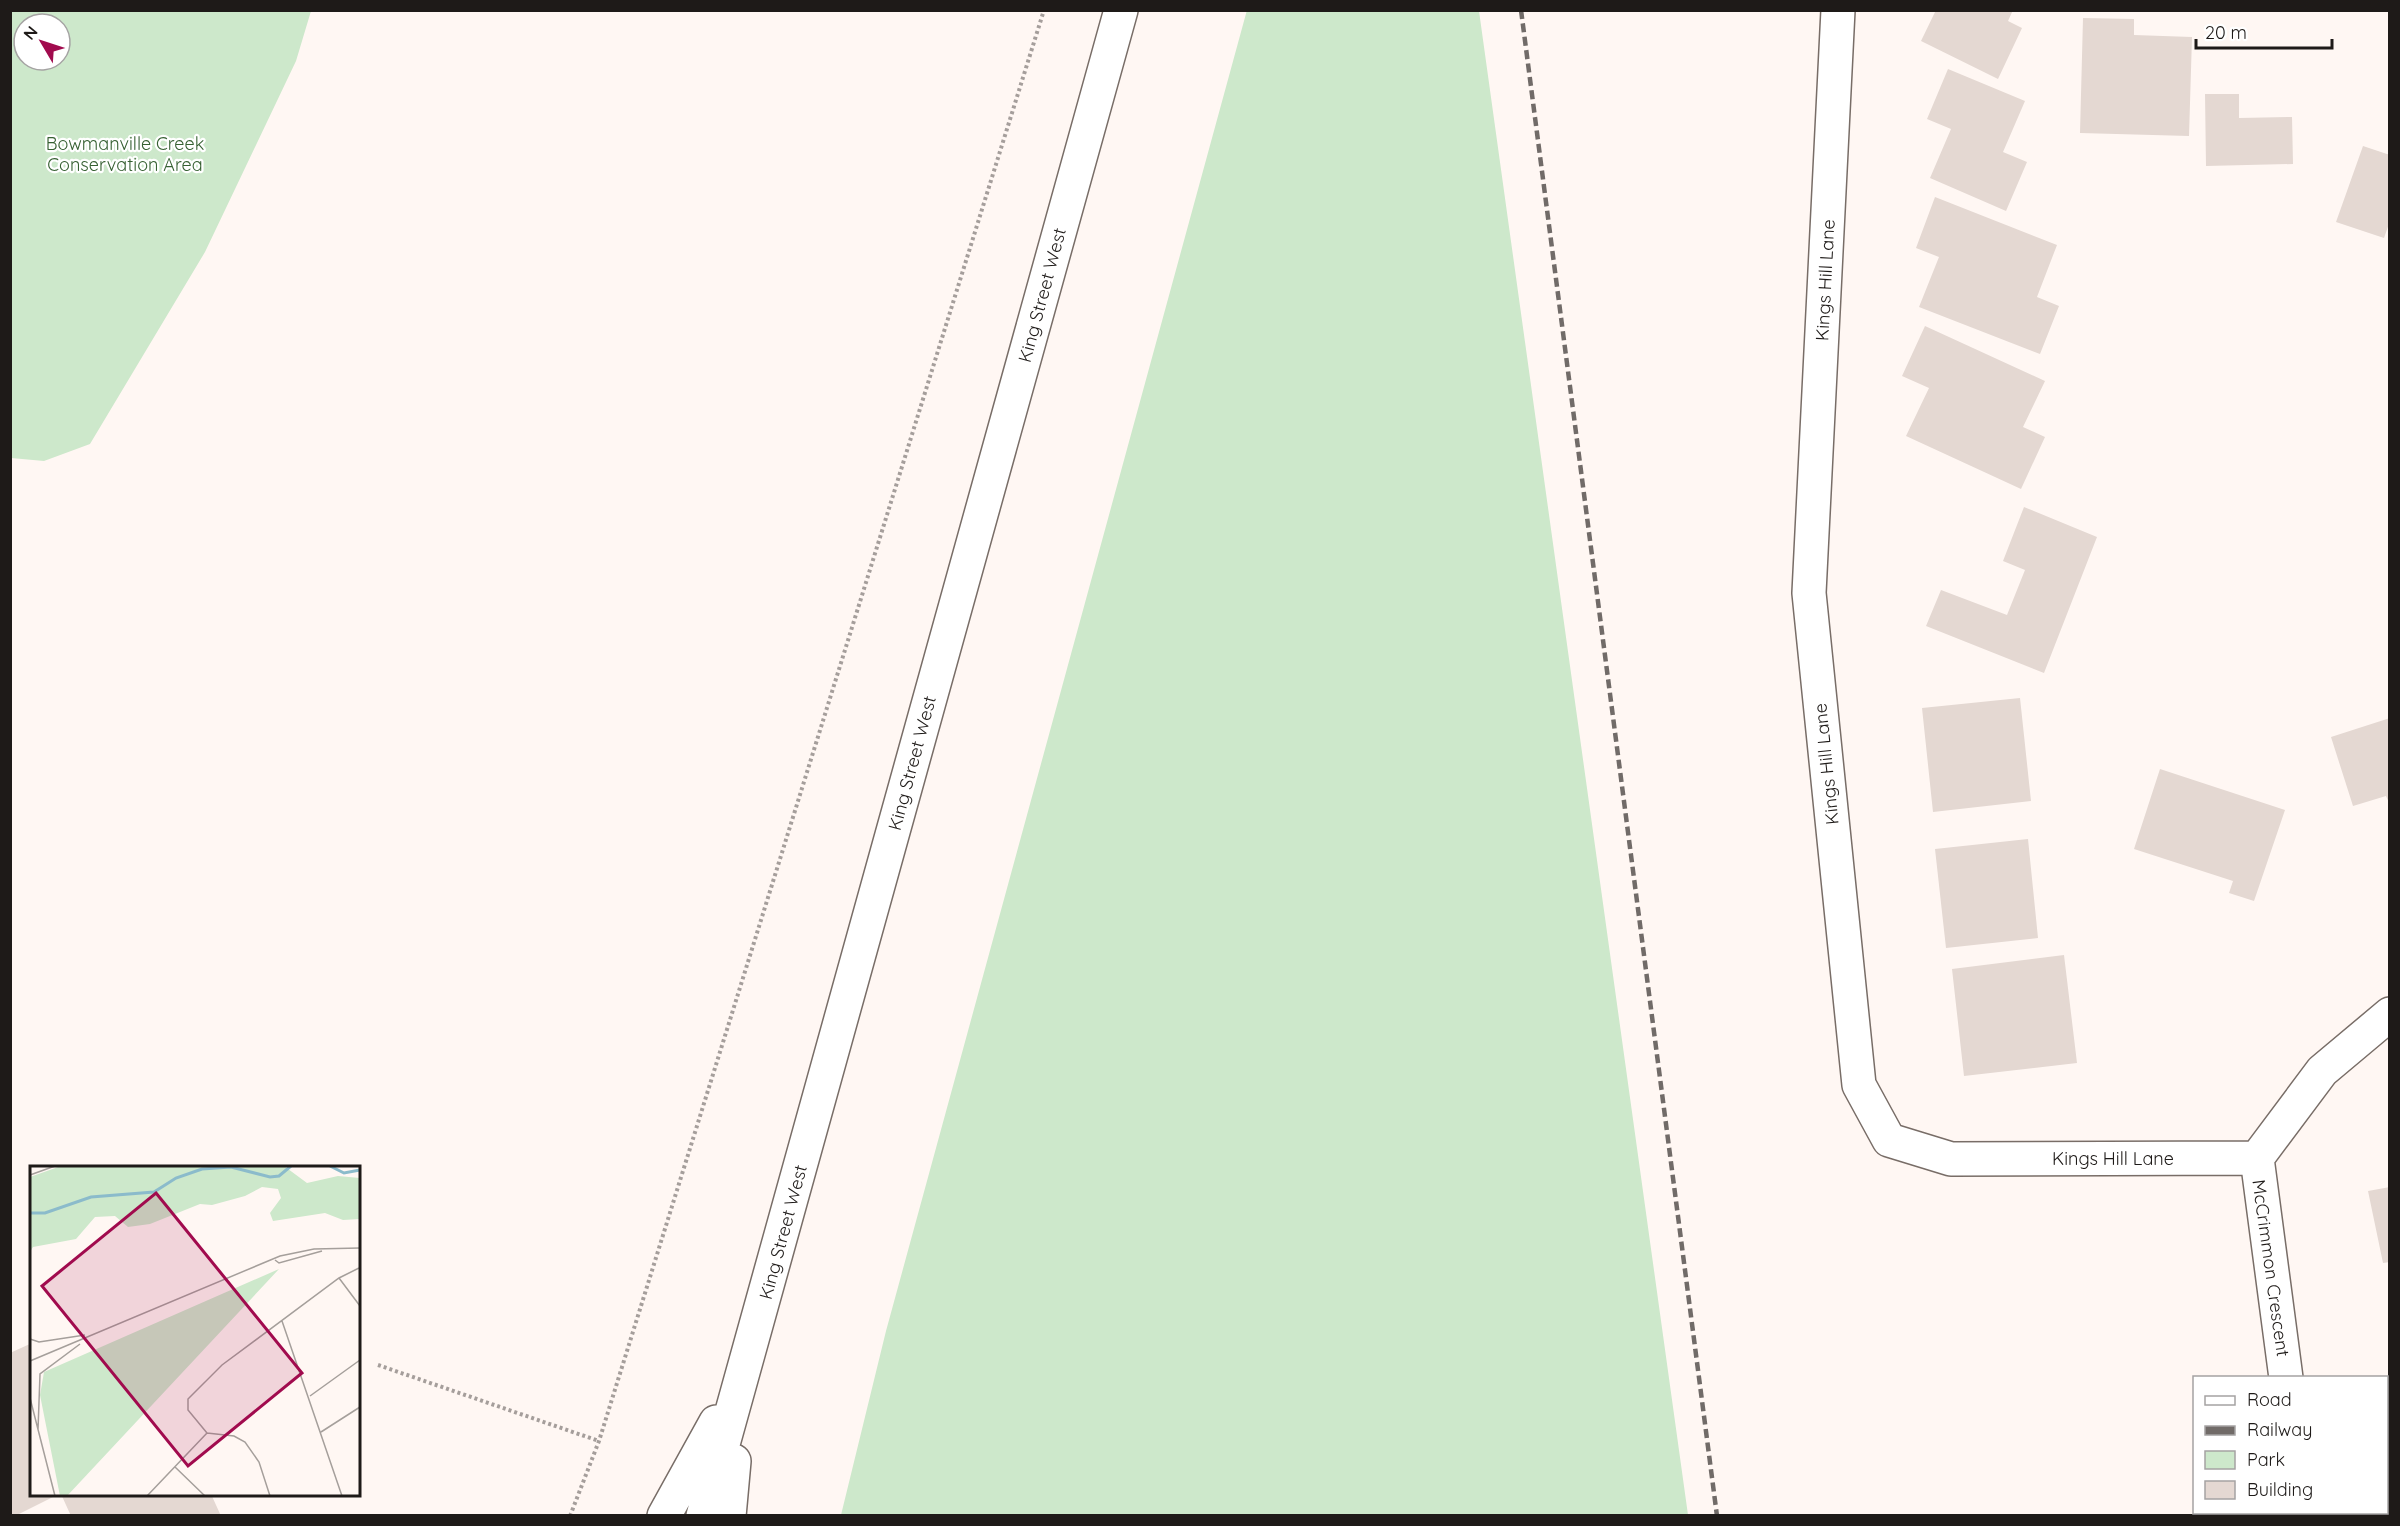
<svg xmlns="http://www.w3.org/2000/svg" width="2400" height="1526" font-family="Quicksand,sans-serif">
<rect width="100%" height="100%" fill="#fff7f3"/>
<path fill="#cde8cb" fill-rule="evenodd" d="M1247 10 1479 11 1688 1515H841L886 1331Z
M10 11H311L296 61 205 252 90 444 44 461 11 458ZM24 24H60V60H24Z"/>
<path fill="#e4d8d2" d="M1936 10H2013L2008 21 2022 28 1998 79 1921 41Z
M2083 18 2134 19V35L2192 37 2189 136 2080 133Z
M1948 69 2025 101 2003 152 2027 162 2006 211 1930 178 1951 129 1927 119Z
M2205 94H2239V118L2292 117 2293 164 2206 166Z
M2363 146 2390 155V221L2384 238 2336 222Z
M1935 197 2057 245 2037 297 2059 306 2040 354 1919 307 1939 257 1916 248Z
M1925 326 2045 381 2023 427 2045 437 2021 489 1906 436 1929 388 1902 376Z
M2024 507 2097 537 2044 673 1926 626 1941 590 2007 615 2025 570 2003 561Z
M2020 698 2031 801 1933 812 1922 708Z
M2390 718V805L2386 796 2353 806 2331 737Z
M2160 769 2285 810 2254 901 2229 893 2233 881 2134 849Z
M2028 839 2038 938 1946 948 1935 849Z
M2064 955 2077 1063 1964 1076 1952 969Z
M2390 1187V1262L2383 1263 2368 1191Z
M32 1343V1494H59L15 1516H10V1353Z
M61 1494H211L221 1516H71Z"/>
<g fill="none" stroke-linecap="round" stroke-linejoin="round">
<g stroke="#786d67" stroke-width="36">
<path id="minor" d="M1838 10 1809 593 1859 1085 1889 1140 1951 1159 2257 1158
M2257 1158 2286 1378
M2257 1158 2322 1071 2390 1014
M2304 1512V1516"/>
</g>
<g stroke="#786d67" stroke-width="36">
<path id="major" d="M664 1516 716 1422
M703 1516 1121 10
M729 1516 734 1461"/>
</g>
<path stroke="#a59e9b" stroke-width="4" stroke-dasharray="3 3" stroke-linecap="butt" d="M378 1365 599 1441
M570 1516 599 1441 1044 10"/>
<use href="#minor" stroke="#fff" stroke-width="33"/>
<use href="#major" stroke="#fff" stroke-width="33"/>
<path stroke="#716b68" stroke-width="4.5" stroke-dasharray="9 4.5" stroke-linecap="butt" d="M1521 10 1717 1516"/>
</g>
<g text-anchor="middle" dominant-baseline="central" stroke-width="4.5" stroke-linejoin="round" paint-order="stroke">
<g font-size="18" fill="#366032" stroke="#fff">
<text x="125" y="143">Bowmanville Creek<tspan x="125" dy="21">Conservation Area</tspan></text>
</g>
<g font-size="18" fill="#1e1a18" stroke="#fff">
<text transform="translate(1825 280) rotate(-87)">Kings Hill Lane</text>
<text transform="translate(1042 295) rotate(-75)">King Street West</text>
<text transform="translate(912 763) rotate(-75)">King Street West</text>
<text transform="translate(1826 764) rotate(-96)">Kings Hill Lane</text>
<text x="2113" y="1158">Kings Hill Lane</text>
<text transform="translate(783 1232) rotate(-75)">King Street West</text>
<text transform="translate(2271 1268) rotate(82)">McCrimmon Crescent</text>
</g>
</g>
<g transform="translate(30 1166)">
<rect width="330" height="330" fill="#fff7f3"/>
<path d="M31 0H254L277 17 308 10 330 12V53L313 54 295 47 243 55 240 47 251 32 248 23 232 21 215 30 182 39 170 38 120 58 98 61 85 50 65 51 46 73 3 81 0 86V11ZM249 103 37 330H30L10 229 14 206Z" fill="#cde8cb"/>
<path fill="none" stroke="#8bbbcb" stroke-width="3" d="M300 0 314 7 330 4M0 47H15L61 31 124 26 146 12 172 3 201 1 240 11 249 10 261 0"/>
<path fill="none" stroke="#a59f9b" stroke-width="1.5" d="M0 9 25 0M245 94 249 97 292 85M309 112 330 140M252 155 312 330M0 173 9 176 55 169M0 195 250 90 284 83 330 82M280 230 330 194M0 232 25 330M8 264 10 208 50 178M291 266 330 241M177 267 158 244V233L192 199 309 112 329 102M177 267 204 270 215 276 229 296 240 330M145 301 175 330M117 330 177 267"/>
<path fill="#a10b4e" fill-opacity="0.15" stroke="#a10b4e" stroke-width="3" d="M126 27 272 207 158 300 12 120Z"/>
<rect width="330" height="330" fill="none" stroke="#1e1a18" stroke-width="3"/>
</g>
<rect width="2400" height="1526" fill="none" stroke="#1e1a18" stroke-width="24"/>
<rect x="2193" y="1376" width="195" height="138" fill="#ffffff" stroke="#a5a3a3" stroke-width="1.5"/>
<rect x="2205" y="1396" width="30" height="9" fill="#ffffff" stroke="#a5a3a3" stroke-width="1.5"/>
<text x="2247" y="1406" font-size="18" fill="#1e1a18">Road</text>
<rect x="2205" y="1426" width="30" height="9" fill="#716b68" stroke="#a5a3a3" stroke-width="1.5"/>
<text x="2247" y="1436" font-size="18" fill="#1e1a18">Railway</text>
<rect x="2205" y="1451" width="30" height="18" fill="#cde8cb" stroke="#a5a3a3" stroke-width="1.5"/>
<text x="2247" y="1466" font-size="18" fill="#1e1a18">Park</text>
<rect x="2205" y="1481" width="30" height="18" fill="#e4d8d2" stroke="#a5a3a3" stroke-width="1.5"/>
<text x="2247" y="1496" font-size="18" fill="#1e1a18">Building</text>
<g transform="translate(42 42) rotate(309)"><circle r="28" fill="#ffffff" stroke="#a5a3a3" stroke-width="1.5"/>
<path d="M0-4.5L10 22L0 15L-10 22Z" fill="#a10b4e"/>
<text y="-9" font-size="16" font-weight="bold" text-anchor="middle" fill="#1e1a18">N</text>
</g>
<path d="M2196 39v9h136v-9" fill="none" stroke="#1e1a18" stroke-width="3"/>
<text x="2205" y="39" font-size="18" fill="#1e1a18" stroke="#ffffff" stroke-width="4.5" paint-order="stroke">20 m</text>
</svg>
